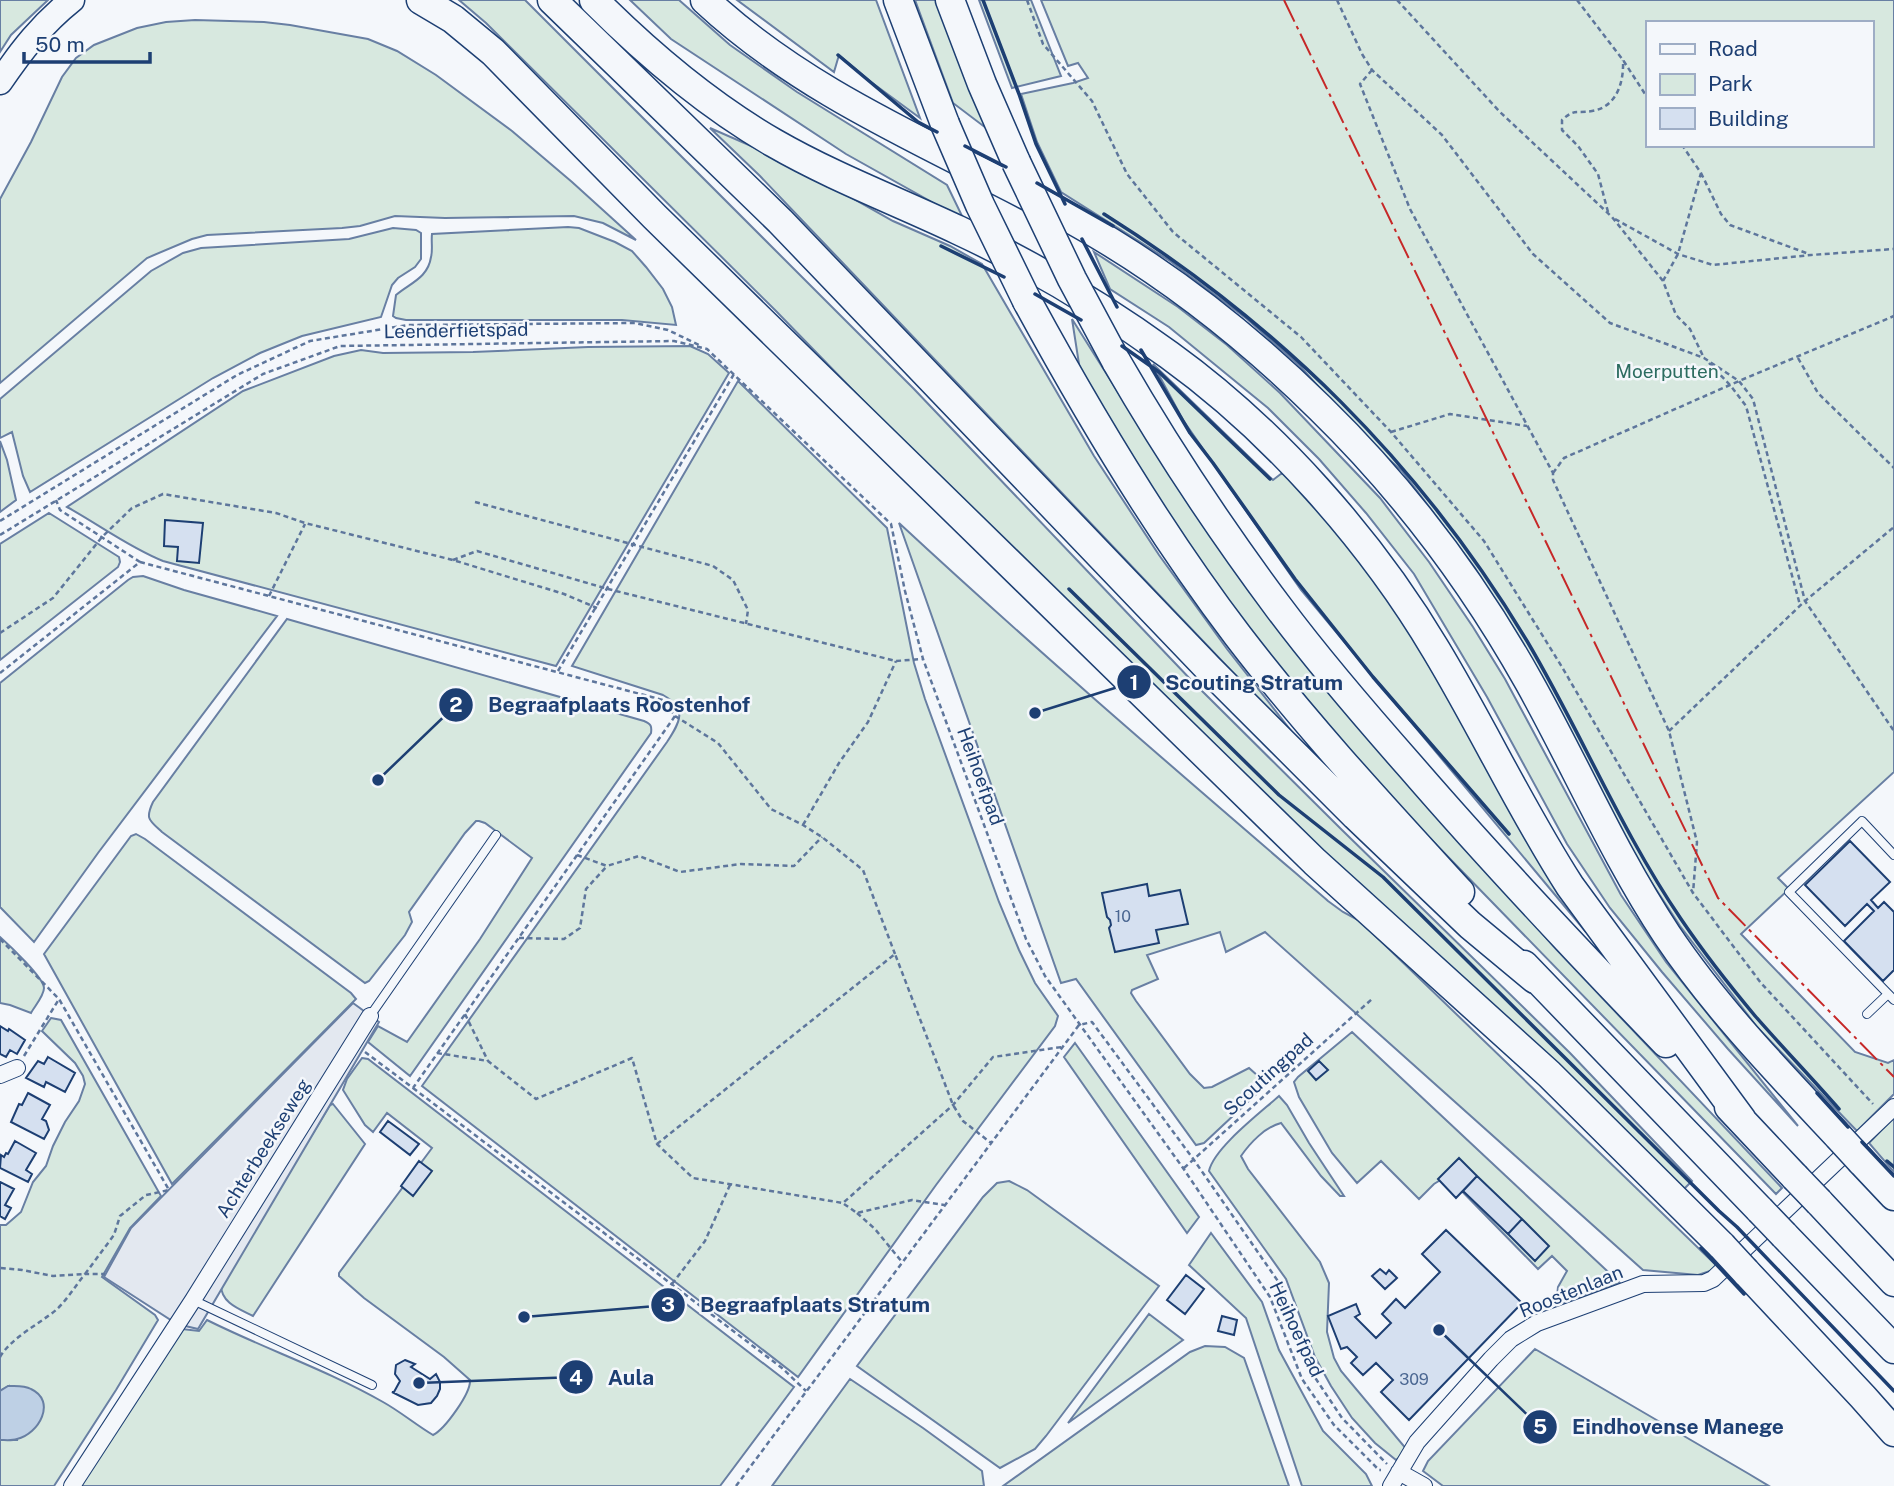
<svg xmlns="http://www.w3.org/2000/svg" width="1894" height="1486" font-family="'Public Sans',sans-serif">
<rect width="100%" height="100%" fill="#f4f7fb"/>
<path fill="#d7e8df" stroke="#687fa3" stroke-width="2" fill-rule="evenodd" d="M0 0H48L11 35 0 52Z
M459 0H525L914 389 1193 682 1342 830 1570 1053 1692 1181 1681 1192 1320 853 882 420 775 310 486 23Z
M630 0H679L730 45 797 92 947 185 964 220 846 154 671 39Z
M737 0H876L920 118 871 82 839 55 834 72Z
M915 0H939L986 128 953 103Z
M979 0H1031L1061 76 1012 88Z
M1041 0H1894V772L1778 878 1789 889 1741 934 1855 1052 1888 1063 1894 1060V1094L1857 1131 1757 1027 1680 926 1640 865 1510 626 1475 568 1402 471 1360 434 1300 366 1247 319 1170 261 1061 192 1037 142 1021 94 1073 83 1088 78 1078 63 1068 66ZM1647 23H1871V145H1647Z
M195 20 264 22 290 25 368 39 397 51 436 75 512 131 572 182 636 240 603 223 574 216 445 218 395 216 360 226 342 228 207 235 192 239 147 258 0 383V199L31 142 62 77 76 58 94 45 137 28 166 22Z
M710 128 790 163 893 221 950 246 982 264 1094 456 1159 555 1227 649 1303 746 760 176Z
M568 227 579 228 615 242 632 251 646 267 663 289 672 307 676 325 622 320H406L396 318 393 316 396 295C410 283 428 278 431 257 433 250 431 241 432 234Z
M393 228 416 230 421 233V259L415 267 398 278 392 285 381 317 302 336 260 353 213 378 30 492 23 476 12 432 0 438V399L151 271 183 253 201 248 349 239Z
M1094 252 1178 307 1227 345 1280 393 1380 498 1429 562 1473 627 1505 679 1621 895 1666 962 1798 1126 1728 1049 1662 972 1610 908 1567 844 1487 697 1414 574 1366 513 1319 459 1268 408 1169 327 1110 289Z
M1072 319 1145 435 1403 777 1556 949 1782 1188 1776 1194 1384 791 1249 630 1180 534 1081 377Z
M690 346 708 354 729 373 556 666 163 561C130 548 98 524 67 507L243 391 334 356 361 350 383 353 473 352 588 347Z
M1153 364 1273 480 1282 473 1341 532 1425 652 1536 854 1586 932 1301 590 1183 420Z
M738 381 887 528 914 663 925 699 999 902 1019 950 1035 983 1058 1016 1055 1026 936 1185 798 1377 422 1086 667 742C680 722 688 709 663 695L572 666Z
M0 441 7 460 16 500 0 512Z
M49 513 119 557 120 562 118 567 0 660V544Z
M899 523C1039 653 1184 777 1328 901L1343 912 1360 921 1719 1268 1698 1275 1643 1270 1265 932 1226 952 1220 932 1147 955 1158 979 1132 990 1131 993 1136 1001 1190 1074 1204 1088 1212 1087 1249 1068 1267 1084 1204 1143 1196 1145 1076 979 1061 983Z
M143 576 184 590 277 616 98 853 34 942 0 907V683L128 580 133 577Z
M287 619 644 721C651 724 652 726 651 733L410 1076 368 1042 378 1026 407 1042 480 939 532 858 485 823 479 821H476L465 833 409 912 412 922 405 935 369 981 365 983 162 832C149 820 145 819 153 802Z
M136 834 145 839 351 993 356 999 172 1184 44 954 131 836Z
M0 937C9 945 44 978 44 988 44 996 34 1007 31 1013L10 1005 0 1003Z
M51 1018 61 1020 161 1196 130 1228 102 1277 155 1315 158 1320 116 1390 54 1486H0V1440H17L9 1386 0 1391V1225H6L21 1212 33 1182 46 1166 53 1146 65 1122 79 1101 85 1084 83 1076 75 1063 42 1031Z
M1352 1032 1620 1283 1556 1306 1558 1287 1567 1271 1552 1256 1538 1269 1447 1176 1434 1184 1419 1199 1381 1161 1357 1183 1332 1153 1299 1097 1294 1082 1298 1077Z
M1075 1043 1199 1217 1187 1233 1064 1057Z
M362 1058 368 1059 794 1387 720 1486H80L182 1329 199 1331 207 1320C265 1349 327 1370 383 1402 401 1412 416 1425 433 1435 445 1429 471 1393 470 1380L444 1357 364 1298 339 1276V1273L432 1148 387 1113 373 1132 365 1125 343 1090 347 1079Z
M1279 1096 1287 1105 1309 1143 1344 1196H1340L1321 1176 1281 1123C1265 1127 1250 1143 1241 1156L1248 1169 1320 1262 1329 1283 1327 1332 1334 1358 1341 1371 1408 1451 1396 1460 1375 1443 1352 1418 1331 1386 1315 1357 1286 1279 1209 1171C1214 1148 1260 1113 1279 1096Z
M333 1104 365 1144 253 1316C239 1309 221 1303 221 1285L330 1105Z
M1894 1117V1172L1869 1143Z
M1009 1181 1027 1190 1159 1286 1046 1436 1035 1449 1000 1468 857 1366 983 1197 997 1183Z
M1211 1233 1262 1302 1279 1350 1323 1431 1366 1474 1372 1486H1302L1246 1318 1189 1265Z
M1149 1314 1183 1340 1068 1423Z
M1205 1346 1225 1347 1244 1358 1289 1486H1003L1190 1352Z
M1535 1349 1749 1474 1769 1486H1443L1423 1471 1428 1461Z
M850 1379 923 1428 982 1471 984 1486H772Z"/>
<path fill="#e3e8f0" stroke="#687fa3" stroke-width="2" d="M353 1003 379 1022 198 1329 177 1324 104 1277 131 1228Z"/>
<path fill="#bed0e5" stroke="#687fa3" stroke-width="2" d="M8 1386C16 1386 24 1385 31 1389 57 1401 39 1434 17 1439 12 1441 5 1440 0 1440V1391Z"/>
<path fill="#d5e0f0" stroke="#1d3f73" stroke-width="2" d="M165 520 203 523 199 563 177 561 178 547 164 546Z
M1850 841 1890 882 1871 900 1878 908 1884 902 1894 912V970L1883 981 1844 941 1874 911 1867 904 1845 926 1805 885Z
M1147 884 1149 896 1180 890 1188 924 1156 930 1159 943 1115 952 1109 928 1111 925 1110 920 1107 917 1102 893Z
M0 1026 8 1031 9 1029 25 1040 17 1054 10 1050 6 1057 0 1054Z
M48 1057 75 1073 65 1092 46 1082 44 1087 26 1078 38 1061 44 1064Z
M1319 1061 1328 1070 1316 1080 1308 1071Z
M28 1093 50 1105 42 1119 46 1121 49 1130 44 1139 11 1122 19 1104 22 1105Z
M388 1121 419 1144 410 1155 380 1132Z
M15 1141 36 1153 26 1170 32 1174 28 1182 0 1168 1 1155 4 1157 6 1153 8 1154Z
M1459 1158 1477 1176 1456 1198 1438 1179Z
M419 1161 432 1171 413 1196 401 1186Z
M1477 1176 1522 1219 1508 1234 1463 1191Z
M0 1182 14 1189 5 1205 11 1208 5 1219 0 1216Z
M1522 1219 1549 1246 1535 1261 1508 1234Z
M1446 1230 1522 1303 1409 1420 1381 1392 1393 1380 1376 1363 1363 1375 1351 1363 1357 1357 1347 1347 1341 1349 1328 1316 1356 1304 1360 1314 1355 1317 1376 1338 1391 1323 1382 1314 1396 1299 1405 1308 1440 1272 1422 1254Z
M1380 1269 1386 1274 1389 1270 1397 1278 1385 1289 1372 1276Z
M1186 1275 1204 1289 1185 1314 1167 1300Z
M1222 1316 1237 1320 1234 1335 1218 1331Z
M405 1360 415 1364 411 1367 430 1379 436 1374 440 1382V1389L437 1396 431 1403 418 1405 392 1392H394L400 1381 395 1374 396 1365Z"/>
<g fill="none" stroke-linecap="round" stroke-linejoin="round">
<g stroke="#1d3f73" stroke-width="10">
<path id="lane" d="M1894 855 1862 821 1789 892 1894 1000
M1867 1014 1888 994
M370 1016 496 835
M193 1300 372 1385"/>
</g>
<g stroke="#1d3f73" stroke-width="18">
<path id="street" d="M0 1075 17 1068
M1399 1472 1424 1486
M72 1486 193 1300 370 1016
M1391 1486 1417 1442 1491 1359 1511 1339 1537 1323 1643 1284 1704 1283 1713 1279 1894 1107"/>
</g>
<g stroke="#1d3f73" stroke-width="27">
<path id="primary" d="M0 82C21 51 42 24 72 0"/>
</g>
<g stroke="#1d3f73" stroke-width="31">
<path id="highway" d="M421 0 453 19 493 52 655 217 1315 862 1549 1074 1722 1246
M552 0 780 221 1209 669 1356 816 1470 925 1535 979
M594 0C646 52 710 106 774 143 833 177 897 201 958 230 1031 264 1104 308 1169 355 1273 430 1370 539 1436 650 1483 728 1521 810 1570 886L1742 1120
M705 0C811 99 946 150 1071 219 1163 270 1245 334 1320 408 1402 488 1473 582 1529 682 1576 766 1614 855 1667 935 1716 1008 1778 1072 1838 1136
M898 0 945 124
M950 0 982 84 1016 162
M1027 301C1090 417 1158 531 1238 636 1307 726 1384 809 1460 892
M1116 361C1165 446 1220 529 1279 608 1320 663 1365 715 1411 767 1493 862 1579 953 1666 1043
M1524 965 1760 1210
M1729 1107 1795 1177
M1861 1161 1894 1196
M1819 1202 1894 1282
M1784 1235 1894 1349
M1746 1272 1863 1397 1894 1432"/>
</g>
<path stroke="#5e769c" stroke-width="2.5" stroke-dasharray="5 3.5" stroke-linecap="butt" d="M1027 0 1043 44 1092 101 1127 174 1173 232 1301 337 1391 432 1484 541 1562 667 1693 893 1761 983 1873 1104
M1337 0 1362 54 1372 70 1442 135 1533 254 1610 323 1704 358 1739 381 1753 399 1805 601 1894 731
M1397 0 1500 112 1612 217 1663 281 1676 315 1690 329 1704 358
M1577 0 1623 60 1647 97
M1372 70 1360 84 1410 209 1553 473V480L1669 731 1697 842 1693 893
M1701 173 1721 214 1730 225 1809 254
M1608 212 1598 174 1578 146 1562 130V120C1575 108 1576 114 1592 111 1617 107 1624 82 1623 60
M1615 219 1678 254 1713 265 1811 255 1894 249
M1663 281 1678 254 1701 173 1682 145
M1798 358 1818 393 1894 468
M1709 363 1730 385 1746 406 1800 605
M1391 432 1450 414 1527 426
M1553 473 1564 458 1739 381 1894 316
M475 502 713 566 733 580 748 610 746 624
M0 521 237 375 310 341 408 325 635 323 668 330 701 346
M0 535 263 374 340 346 674 341 707 349 891 524 905 591 923 659 1026 939 1045 976 1183 1168 1270 1297 1302 1379 1334 1425 1379 1470H1381
M453 560 477 551 608 589 896 661 923 659
M140 562 663 700 675 716 413 1088 365 1052
M269 596 305 524
M0 633 53 598 102 537 132 508 163 494 276 513 305 523 453 560 564 594 597 608
M558 671 734 374
M0 673 140 562 60 510 56 500
M675 716 718 743 771 809 803 825 822 837 863 870 895 954
M1669 731 1805 601 1894 527
M803 825 839 763 868 722 896 661
M577 855 607 866 639 856 680 872 741 864 794 866 822 837
M519 938 564 939 580 928 586 889 607 866
M0 939 59 999 169 1190 146 1195 120 1216 114 1235 85 1274 53 1276 22 1270 0 1268
M465 1014 488 1061
M437 1053 488 1061 536 1099 632 1058 657 1144 693 1178 843 1203 953 1105 993 1057 1062 1047
M24 1056 59 999
M413 1088 782 1368 806 1391
M657 1144 895 954 953 1105 963 1121 991 1143
M1184 1168 1372 999
M844 1204 857 1213 912 1200 944 1205
M857 1213 875 1229 902 1262
M672 1284 705 1241 730 1185
M0 1357C11 1338 39 1324 56 1310 67 1300 76 1285 85 1274H105
M736 1486 1079 1025 1092 1022 1194 1160 1282 1287 1312 1373 1342 1418 1387 1464"/>
<use href="#lane" stroke="#f4f7fb" stroke-width="8"/>
<use href="#street" stroke="#f4f7fb" stroke-width="16"/>
<use href="#primary" stroke="#f4f7fb" stroke-width="24"/>
<use href="#highway" stroke="#f4f7fb" stroke-width="28"/>
<g stroke="#1d3f73" stroke-width="31" stroke-linecap="butt">
<path id="highway-bridge" d="M945 124 980 205 1027 301
M1016 162 1072 279 1116 361
M1838 1136 1861 1161
M1795 1177 1819 1202
M1760 1210 1784 1235
M1722 1246 1746 1272"/>
</g>
<use href="#highway-bridge" stroke="#f4f7fb" stroke-width="28"/>
<path stroke="#1d3f73" stroke-width="3.5" d="M983 0 1019 94 1036 144 1065 204
M838 55 918 122 937 132
M965 146 1006 167
M1037 183 1113 226
M1104 214C1280 325 1420 463 1527 641 1581 732 1621 831 1681 919 1704 953 1730 986 1756 1017 1783 1048 1812 1078 1839 1109
M1082 239 1117 307
M941 246 1004 277
M1035 294 1081 320
M1122 346 1159 372 1270 479
M1141 350 1190 433 1213 463 1295 579 1373 677 1509 834
M1069 589 1279 795 1383 877 1719 1211 1737 1227 1894 1391
M1817 1093 1848 1127
M1862 1142 1894 1176
M1887 1161 1894 1167
M1701 1248 1744 1294"/>
<path stroke="#c62828" stroke-width="2" stroke-dasharray="24 5 3.5 5" stroke-linecap="butt" d="M1284 0 1718 898 1894 1077"/>
</g>
<g text-anchor="middle" dominant-baseline="central" stroke-width="5" stroke-linejoin="round" paint-order="stroke">
<g font-size="16" fill="#4b6792">
<text x="1123" y="916">10</text>
<text x="1414" y="1379">309</text>
</g>
<g font-size="19" fill="#1d3f73" stroke="#f4f7fb">
<text transform="translate(456 330) rotate(-1)">Leenderfietspad</text>
<text transform="translate(981 776) rotate(70)">Heihoefpad</text>
<text transform="translate(1268 1074) rotate(-42)">Scoutingpad</text>
<text transform="translate(263 1148) rotate(-58)">Achterbeekseweg</text>
<text transform="translate(1571 1291) rotate(-22)">Roostenlaan</text>
<text transform="translate(1297 1329) rotate(65)">Heihoefpad</text>
</g>
<g font-size="19" fill="#2c6c60" stroke="#f4f7fb">
<text x="1667" y="371">Moerputten</text>
</g>
</g>
<path fill="none" stroke="#1d3f73" stroke-width="2.5" d="M1035 713L1134 682M378 780L456 705M524 1317L668 1305M419 1383L576 1377M1439 1330L1540 1427"/>
<g fill="#1d3f73" stroke="#f4f7fb" stroke-width="2.5">
<circle cx="1035" cy="713" r="7"/>
<circle cx="378" cy="780" r="7"/>
<circle cx="524" cy="1317" r="7"/>
<circle cx="419" cy="1383" r="7"/>
<circle cx="1439" cy="1330" r="7"/>
<circle cx="1134" cy="682" r="18"/>
<circle cx="456" cy="705" r="18"/>
<circle cx="668" cy="1305" r="18"/>
<circle cx="576" cy="1377" r="18"/>
<circle cx="1540" cy="1427" r="18"/>
</g>
<g font-size="21" text-anchor="middle" font-weight="bold" fill="#fff">
<text x="1134" y="690">1</text>
<text x="456" y="712">2</text>
<text x="668" y="1312">3</text>
<text x="576" y="1385">4</text>
<text x="1540" y="1434">5</text>
</g>
<g font-size="21" text-anchor="middle" font-weight="bold" fill="#1d3f73" stroke="#f4f7fb" stroke-width="5" stroke-linejoin="round" paint-order="stroke">
<text x="1254" y="690">Scouting Stratum</text>
<text x="619" y="712">Begraafplaats Roostenhof</text>
<text x="815" y="1312">Begraafplaats Stratum</text>
<text x="631" y="1385">Aula</text>
<text x="1678" y="1434">Eindhovense Manege</text>
</g>
<rect x="1646" y="21" width="228" height="126" fill="#f4f7fb" stroke="#9eadc5" stroke-width="2"/>
<rect x="1660" y="44" width="35" height="10" fill="#f4f7fb" stroke="#9eadc5" stroke-width="2"/>
<text x="1708" y="56" font-size="21" fill="#1d3f73">Road</text>
<rect x="1660" y="74" width="35" height="21" fill="#d7e8df" stroke="#9eadc5" stroke-width="2"/>
<text x="1708" y="91" font-size="21" fill="#1d3f73">Park</text>
<rect x="1660" y="108" width="35" height="21" fill="#d5e0f0" stroke="#9eadc5" stroke-width="2"/>
<text x="1708" y="126" font-size="21" fill="#1d3f73">Building</text>
<path d="M24 52v10h126v-10" fill="none" stroke="#1d3f73" stroke-width="3.5"/>
<text x="35" y="52" font-size="21" fill="#1d3f73" stroke="#f4f7fb" stroke-width="5" paint-order="stroke">50 m</text>
</svg>
